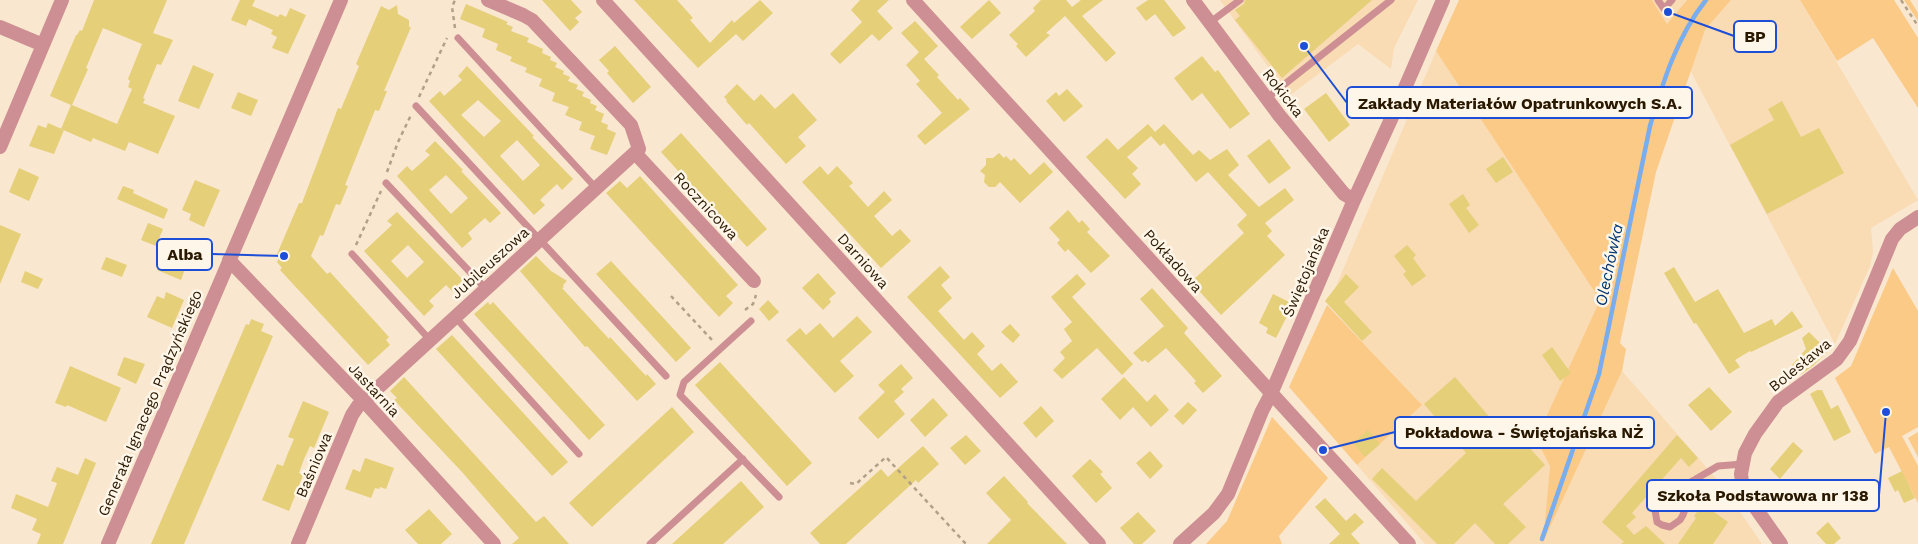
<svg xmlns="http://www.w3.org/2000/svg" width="1918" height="544" font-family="'Work Sans',sans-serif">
<rect width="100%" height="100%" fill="#f9e7cf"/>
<path fill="#f9dbb4" d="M1220 0H1418L1394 48 1391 69 1358 44 1289 96Z
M1652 0H1687L1667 24Z
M1731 0H1800L1918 200 1871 228 1873 252 1870 266 1835 344 1690 70 1705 30Z
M1436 51 1600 300 1536 439 1550 466 1543 540 1622 371 1720 483 1762 544H1425L1357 465 1422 405 1328 305Z"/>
<path fill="#fbca87" d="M1459 0H1652L1667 24 1687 0H1731L1705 30 1656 172 1620 343 1626 349 1622 371 1543 542 1550 466 1536 439 1600 300 1436 51Z
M1800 0H1894L1918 38V108L1873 38 1837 61Z
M1904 0H1910L1918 13V21Z
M1893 268 1918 311V427L1902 436 1918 466V503L1889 447 1875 454 1835 378 1851 366Z
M1327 305 1422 405 1357 465 1289 387Z
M1272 417 1328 478 1279 536 1282 544H1206L1227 521Z
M1918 432V457L1908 438Z"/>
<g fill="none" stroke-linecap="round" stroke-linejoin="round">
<path stroke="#7aaded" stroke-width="4.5" d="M1542 539 1599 374 1650 126C1663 82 1677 36 1706 0"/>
</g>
<path fill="#e5cf79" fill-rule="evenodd" d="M94 0H167L153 33 173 40 161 65 157 64 143 98 145 99 143 103 175 116 158 154 129 142 125 151 93 138 91 142 61 129 71 105 50 96 76 35H77L80 30 82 31ZM103 28 142 44 128 79 130 81 128 87 132 89 117 124 72 105 88 69 86 68Z
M240 0H255L252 6 278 17 280 14 286 17 290 8 306 15 288 54 272 48 277 37 271 34 273 30 249 19 246 26 231 20Z
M542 0H571L582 12 575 18 579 22 570 31Z
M634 0H677L693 18 690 20 710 43 732 20 734 23 760 0 773 13 743 41 736 34 698 68Z
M860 0H889L877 11 893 28 879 41 872 34 840 64 830 54 862 22 851 10Z
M989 0 1001 13 972 39 960 27Z
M1041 0H1066L1072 7 1081 0H1103L1082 16 1116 53 1106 62 1065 16 1046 33 1050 35 1026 57 1016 46 1018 44 1009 35 1035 11 1033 8Z
M1148 0H1164L1186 28 1173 37 1155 14 1146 21 1136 8Z
M1245 0H1372L1282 78 1235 20 1240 16 1235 10 1244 4Z
M466 4 508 22 506 24 513 27 511 31 529 38 527 42 543 49 542 53 551 57 550 60 557 63 555 67 564 71 563 74 570 77 568 81 578 85 576 89 584 92 582 96 591 100 590 103 597 106 595 110 604 114 601 122 608 125 607 129 616 133 607 155 590 149 595 136 579 130 582 122 565 115 569 107 552 101 555 93 539 86 542 79 525 72 527 68 510 61 512 57 496 50 498 44 482 37 485 29 460 19Z
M397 5 398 14 409 20V27H411L384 91H387L379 111 375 110 345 185 348 186 340 205 336 204 323 236 320 235 311 256 327 274 330 272 389 337 386 340 390 345 368 365 280 270 282 268 277 262 280 256 277 254 299 203H302L338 108 341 109 359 66 356 64 381 6 389 10Z
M915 21 938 46 924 59 939 75 937 77 958 100 960 98 970 109 925 145 917 136 942 113 916 84 920 81 906 65 919 52 901 33Z
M615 46 651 87 633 103 607 73 609 71 599 60Z
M1202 56 1215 72 1218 70 1250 114 1230 129 1202 93 1192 101 1174 78Z
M193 65 214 74 199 109 178 101Z
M467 66 534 136 532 137 573 179 562 190 557 184 540 200 545 205 534 215 429 101 440 91 444 96 462 80 458 76ZM478 100 501 121 484 137 461 115ZM517 140 540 165 523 181 500 156Z
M737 84 754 101 761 94 775 109 793 93 817 120 798 137 806 146 786 164 749 123 747 125 726 101 727 100 724 97Z
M1067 89 1083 106 1064 122 1046 101 1056 92 1059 96Z
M238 92 258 100 251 116 231 108Z
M1326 93 1350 125 1329 142 1304 109Z
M1782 101 1801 137 1819 128 1844 173 1767 214 1730 145 1774 120 1768 109Z
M48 123 64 130 54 154 29 146 38 125 46 128Z
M1148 124 1155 132 1164 124 1193 155 1199 150 1210 160 1227 149 1239 165 1228 175 1259 207 1285 188 1294 200 1265 223 1272 231 1267 236 1285 255 1221 315 1191 282 1244 233 1237 225 1247 215 1208 172 1196 182 1164 143 1160 146 1151 136 1127 157 1138 168 1132 174 1141 184 1125 199 1086 157 1107 138 1118 150Z
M681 133 767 229 747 247 661 152Z
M1269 139 1291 168 1269 184 1247 156Z
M435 141 463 170 461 171 501 213 490 223 485 218 468 233 472 239 462 248 397 176 407 166 412 171 430 155 425 151ZM446 175 468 198 451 214 429 190Z
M999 153 1004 158 1006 156 1011 161 1014 158 1030 175 1044 162 1053 172 1020 203 1000 182 995 187H989L984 182 985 175 980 171 986 165V158H993Z
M1503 157 1513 172 1496 183 1486 169Z
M820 166 828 175 837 166 853 183 849 186 868 207 884 191 892 200 874 216 892 236 900 229 911 241 881 268 802 182Z
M19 168 39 177 29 201 9 192Z
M640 176 738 285 726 296 733 303 719 317 606 193 620 181 627 188Z
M195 180 220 190 204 227 189 220 191 214 182 210Z
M123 186 134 190 133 193 168 209 164 219 117 199Z
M1463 194 1470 205 1466 208 1479 225 1469 233 1449 204Z
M1068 210 1079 223 1082 220 1090 229 1087 232 1110 256 1091 273 1068 249 1065 252 1057 243 1060 240 1049 228Z
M397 212 463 280 452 291 446 285 429 301 434 306 424 316 364 251 392 225 387 221ZM408 245 424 262 407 278 391 261Z
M148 223 163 229 156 246 141 240Z
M0 225 21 234 0 284Z
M1407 245 1416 255 1413 258 1426 276 1412 286 1403 274 1406 272 1405 270 1394 256Z
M164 251 188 261 181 280 157 270Z
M536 256 551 271 567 281 563 285 564 287 562 288 609 339 610 337 646 376 647 374 656 384 637 401 587 346 585 347 520 271Z
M106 257 127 265 122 277 101 269Z
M611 261 691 348 676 362 596 274Z
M940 266 950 277 941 285 952 298 938 311 964 340 972 332 985 346 977 354 992 371 1001 363 1018 382 1000 398 907 297Z
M1674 267 1695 302 1718 289 1744 333 1772 319 1775 326 1792 311 1803 327 1751 352 1750 351 1735 360 1740 367 1729 374 1696 323 1694 324 1664 273Z
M25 271 43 279 38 289 21 282Z
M818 273 836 293 829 299 831 302 823 310 802 288Z
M1077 274 1086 284 1072 297 1133 364 1122 375 1097 348 1062 379 1053 370 1065 358 1060 352 1072 341 1064 329 1072 322 1051 297Z
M1346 274 1359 287 1344 302 1372 332 1362 341 1325 301Z
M1152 288 1188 328 1184 333 1222 376 1203 393 1194 383 1196 381 1166 348 1148 363 1145 360 1142 362 1133 353 1164 326 1140 299Z
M166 292 184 300 172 328 147 317 157 296 164 299Z
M1273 294 1293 304 1276 338 1266 333 1268 328 1259 323Z
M768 300 779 312 769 321 759 309Z
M488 302 490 305 493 302 605 425 589 440 474 314Z
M857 316 872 332 840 361 854 376 835 393 786 340 800 328 806 335 820 323 833 338Z
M251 319 264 324 261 331 273 336 184 544H151L246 324 249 325Z
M1010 324 1020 335 1013 343 1001 332Z
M1809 332 1828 351 1814 365 1802 374 1792 365 1806 349 1802 338Z
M452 335 568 462 552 476 436 349Z
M1552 347 1571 373 1560 381 1542 355Z
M124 357 145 364 136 384 117 375Z
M720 362 812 463 787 486 695 385Z
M901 364 913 378 901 389 904 392 894 401 905 414 878 439 858 418 885 392 878 385Z
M70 366 121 388 106 422 67 405 66 407 55 403Z
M404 377 536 522 544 516 569 544H512L519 538 462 472 394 400 397 398 390 391Z
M1124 377 1147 402 1155 394 1169 410 1151 427 1133 407 1120 420 1101 399Z
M1455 377 1510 441 1517 434 1545 465 1503 504 1526 527 1508 544H1495L1475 523 1454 544H1437L1372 479 1382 468 1416 501 1466 453 1424 404Z
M1709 387 1732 412 1711 431 1688 405Z
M1817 390H1822L1831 409 1838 405 1851 432 1834 441 1810 394Z
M933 398 948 415 925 437 910 420Z
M303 401 329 412 314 448 310 446 304 459 299 473 303 475 289 511 262 500 277 464 283 466 288 453 294 439 288 437Z
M1188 402 1197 410 1183 425 1174 416Z
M1041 406 1054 421 1036 438 1023 423Z
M672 407 694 432 592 527 569 503Z
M1368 430 1380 444 1365 457 1353 443Z
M966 435 981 451 965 465 950 448Z
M1677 435 1698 458 1689 467 1681 458 1632 513 1636 517 1626 526 1634 535 1646 526 1665 544H1621L1624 542 1602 522Z
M1793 442 1803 451 1780 479 1770 469Z
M923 446 939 464 918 483 916 480 846 544H820L810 533 881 469 888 477Z
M1150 451 1163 466 1150 479 1136 463Z
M85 458 96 463 63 544H37L41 534 32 530 37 519 11 508 16 494 48 507 57 483 51 481 57 467 78 475Z
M365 458 394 468 386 489 380 487 379 489 375 488 371 498 345 489 353 469 360 472Z
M1090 459 1103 472 1100 474 1112 488 1096 503 1072 476Z
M1902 471 1915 498 1904 503 1898 490 1895 492 1888 478Z
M1004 476 1028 502 1027 503 1067 544H987L1011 520 986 493Z
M741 481 764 507 723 544H672Z
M1325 498 1346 521 1355 513 1364 522 1351 534 1360 544H1329L1340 534 1315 507Z
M1703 504 1728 522 1713 544H1678L1696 518 1694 516Z
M429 509 452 534 441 544H418L405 530Z
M1138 512 1156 531 1142 544H1134L1120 528Z
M1828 522 1841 538 1834 544H1826L1816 533Z"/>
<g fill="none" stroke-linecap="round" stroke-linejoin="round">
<path stroke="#b2a088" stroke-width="2.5" stroke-dasharray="4 4" stroke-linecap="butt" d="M1901 0 1918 26
M455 28 452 7 455 0
M419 97 447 38
M387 172 398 142 411 115
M356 245 381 191
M671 296 712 340
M745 310 753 304 756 295
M850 483 856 484 886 457 966 544"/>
<path stroke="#cd8f93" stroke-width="7" d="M1658 0 1664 9 1672 0
M1209 23 1240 0
M458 38 596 188
M1266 99 1391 0
M416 106 666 376
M386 183 486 289
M352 254 430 340
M455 317 579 454
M751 321 684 382 680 395 779 497
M1696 479 1683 515 1680 520 1670 527 1662 525 1657 522 1655 510 1660 500 1718 466 1743 464
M650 544 743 459"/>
<path stroke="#cd8f93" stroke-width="14" d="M603 0 1099 544
M913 0 1409 544
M1193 0 1279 115 1344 194 1354 200
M0 27 43 45
M0 147 62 0
M635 153 754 281
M229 260 363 400 494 544
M298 544 352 415 358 406 639 149 631 125 532 20 523 15 488 0
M1180 544 1214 513 1228 494 1262 411 1271 394 1354 200 1398 104 1443 0
M1781 544 1743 490 1741 474 1745 453 1755 434 1778 402 1837 359 1850 341 1892 239 1900 229 1918 217"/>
<path stroke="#cd8f93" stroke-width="14" d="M108 544 341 0"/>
</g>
<g text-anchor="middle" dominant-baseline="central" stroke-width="5" stroke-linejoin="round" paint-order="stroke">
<g font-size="15" fill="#2a1901" stroke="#fff6ea">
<text transform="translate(1283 93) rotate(52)">Rokicka</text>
<text transform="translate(706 206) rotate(47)">Rocznicowa</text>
<text transform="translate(863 261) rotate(48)">Darniowa</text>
<text transform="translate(1173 261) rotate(48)">Pokładowa</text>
<text transform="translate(490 263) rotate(-42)">Jubileuszowa</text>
<text transform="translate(1306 272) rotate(-67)">Świętojańska</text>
<text transform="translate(1800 365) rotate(-39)">Bolesława</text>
<text transform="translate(374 390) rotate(47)">Jastarnia</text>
<text transform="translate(150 403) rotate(-67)">Generała Ignacego Prądzyńskiego</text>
<text transform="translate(314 465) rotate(-67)">Baśniowa</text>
</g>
<g font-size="16" font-style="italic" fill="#013770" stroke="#fff6ea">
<text transform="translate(1609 265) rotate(-78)">Olechówka</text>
</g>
</g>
<path fill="none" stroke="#1d4ed8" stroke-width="2" d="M1668 12L1734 36M1304 46L1347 103M284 256L212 254M1323 450L1395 432M1886 412L1879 495"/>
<g fill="#1d4ed8" stroke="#fff6ea" stroke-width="2">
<circle cx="1668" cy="12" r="5"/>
<circle cx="1304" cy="46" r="5"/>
<circle cx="284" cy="256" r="5"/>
<circle cx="1323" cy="450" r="5"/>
<circle cx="1886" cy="412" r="5"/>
</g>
<g fill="#fff6ea" stroke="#1d4ed8" stroke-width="2">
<rect x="1734" y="21" width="42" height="31" rx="5"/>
<rect x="1347" y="87" width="345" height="31" rx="5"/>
<rect x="157" y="239" width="55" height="31" rx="5"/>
<rect x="1395" y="417" width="259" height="31" rx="5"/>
<rect x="1647" y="480" width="232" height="31" rx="5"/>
</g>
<g font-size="16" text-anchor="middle" font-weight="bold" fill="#2a1901">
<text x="1755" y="42">BP</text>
<text x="1520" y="109">Zakłady Materiałów Opatrunkowych S.A.</text>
<text x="185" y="260">Alba</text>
<text x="1524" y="438">Pokładowa - Świętojańska NŻ</text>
<text x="1763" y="501">Szkoła Podstawowa nr 138</text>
</g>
</svg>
